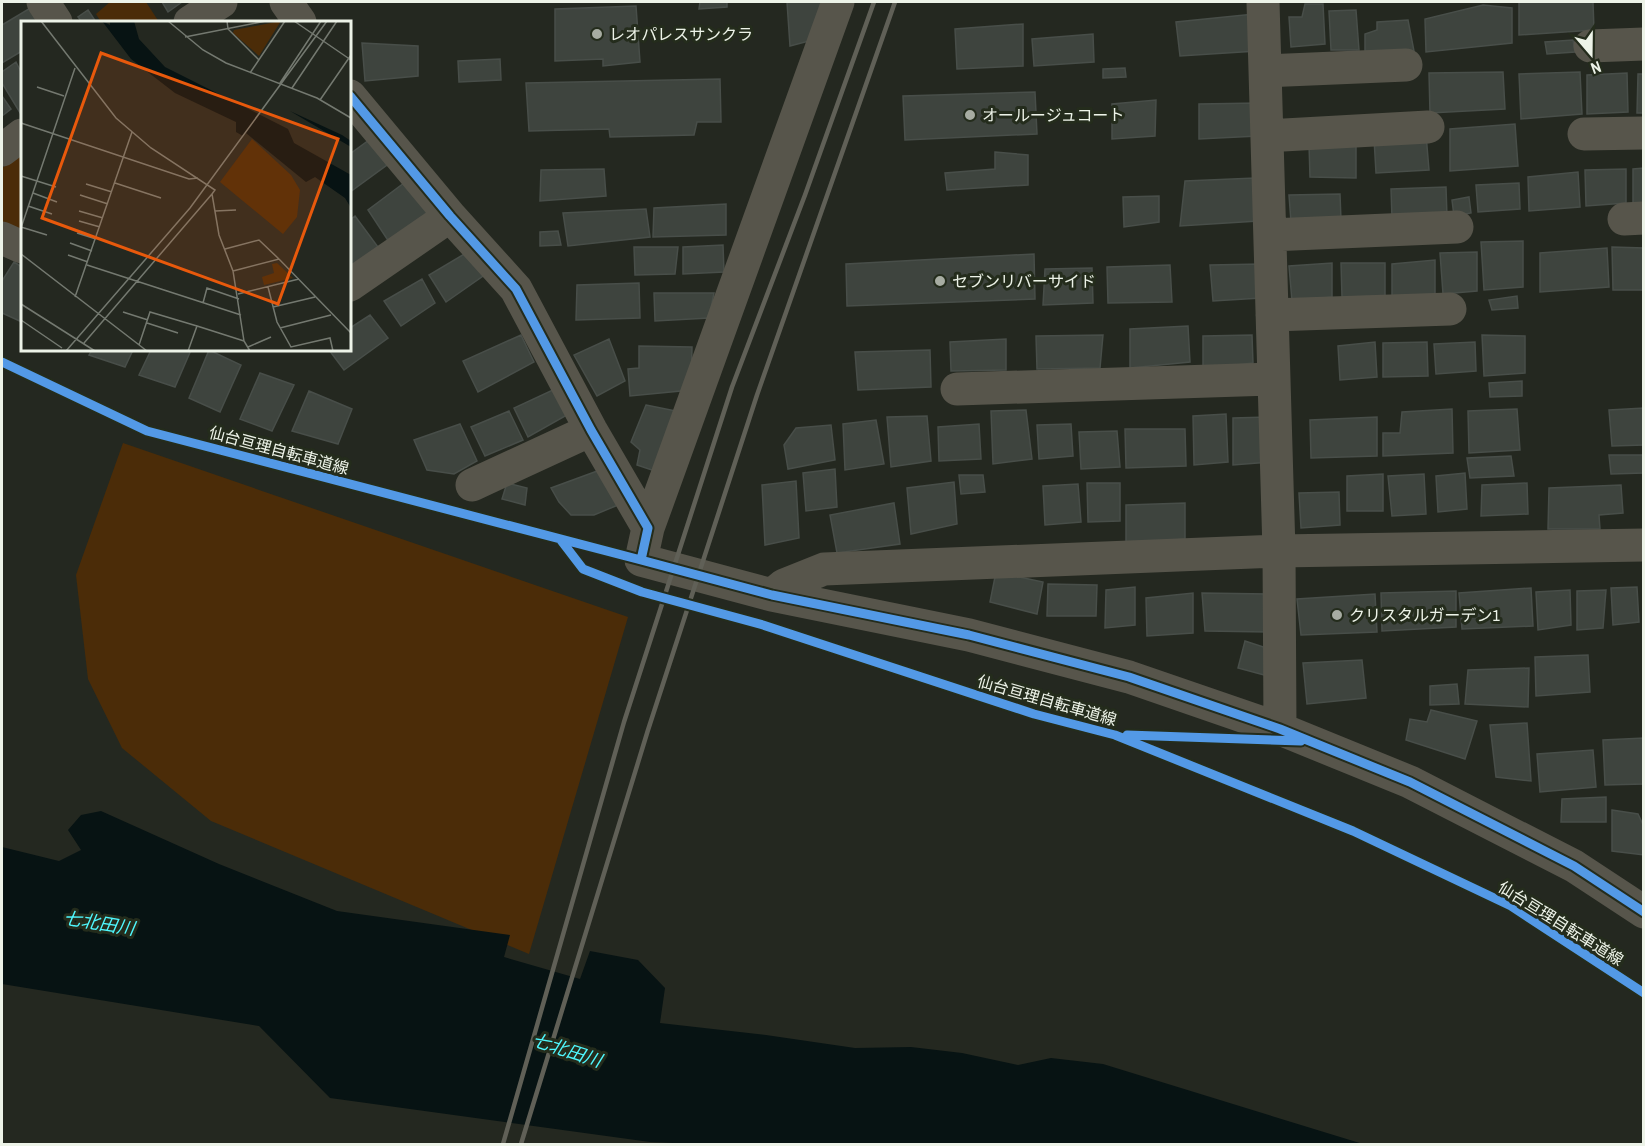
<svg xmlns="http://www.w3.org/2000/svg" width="1645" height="1146" font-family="'Archivo Narrow','Noto Sans JP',sans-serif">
<rect width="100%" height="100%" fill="#242820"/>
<path fill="#4b2c08" d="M110 2H146L159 22H101L96 14Z
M22 154V233L2 223V168Z
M123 443 628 617 529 954 211 821 122 748 88 679 76 575Z"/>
<path fill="#071313" d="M101 811 219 864 337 911 510 935 504 957 580 979 590 951 638 960 665 988 660 1023 766 1035 855 1048 911 1047 962 1053 1018 1065 1051 1058 1103 1064 1363 1144H696L650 1142 330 1098 259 1026 2 984V847L59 861 81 850 68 830 81 815Z"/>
<path fill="#3e443e" stroke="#484e49" stroke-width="1.5" d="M162 2H182L168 12Z
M700 2H727V7L699 9Z
M787 2H822L813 40 790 46Z
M1519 2H1593L1594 30 1519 35Z
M1305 4H1323L1325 44 1291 47 1289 17H1302Z
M1483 5 1512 8V43L1426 52 1425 19Z
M636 6 640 62 603 66V59L555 61V9Z
M32 7 41 22H22V51L2 63V25Z
M88 10 96 22H82L78 17Z
M1356 10 1359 50H1331L1329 11Z
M1254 14 1257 51 1180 56 1176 22Z
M1408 20 1414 51 1365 55V34L1377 30V22Z
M1023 24V66L957 69 955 29Z
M1093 34 1094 62 1034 66 1032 39Z
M1573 40 1575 52 1547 54 1545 42Z
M362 43 418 46V76L365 81Z
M500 59 501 80 459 82 458 61Z
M16 62 22 74V116L2 83V72Z
M1125 68 1126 77 1103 78V69Z
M1503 72 1505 109 1430 113 1429 73Z
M1580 72 1582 114 1521 119 1519 74Z
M1627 73 1628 112 1587 114V75Z
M1638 74H1644V113H1637Z
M720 79 721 122H697L694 135 610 137 609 129 529 131 526 83Z
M1035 92 1037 134 905 140 903 96Z
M2 96 11 109 2 116Z
M1156 100 1155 136 1112 139V104Z
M1258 103V136L1199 139V104Z
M1515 124 1518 166 1450 171V129Z
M1426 134 1429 170 1376 173 1374 138Z
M369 140 387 165 350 192V154Z
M1309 144H1356V178L1310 177Z
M995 152 1028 155V185L947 190 945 173 995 169Z
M1644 168V204L1633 205V169Z
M604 169 606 196 540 201 541 170Z
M1626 169V203L1586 206 1585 170Z
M1578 172 1580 207 1529 211 1528 177Z
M1255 178 1258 221 1180 226 1185 181Z
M404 183 430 214 389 242 368 210Z
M1519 183 1520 209 1478 212 1476 185Z
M1446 187 1447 216 1392 218 1391 189Z
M1340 194 1341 220 1291 222 1289 195Z
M1159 196V222L1124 227 1123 197Z
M1469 197 1471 213 1454 216 1452 200Z
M726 204V235L653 237 654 208Z
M646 209 650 237 568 246 563 213Z
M355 216 378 247 350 268V220Z
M558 231 561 245 540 246V232Z
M1523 241V287L1484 290 1481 242Z
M723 245 724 272 683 274V247Z
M634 247H678L675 274 635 275Z
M1612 247 1644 248 1643 290H1613Z
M1607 248 1609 287 1540 292V253Z
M1477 252V291L1443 294 1440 253Z
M466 253 483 276 446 302 429 275Z
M1034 254 1035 299 847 306 846 264Z
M1435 260V294L1392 296V264Z
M14 262 22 267V322L2 313V281Z
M1332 263V297L1292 301 1289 266Z
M1341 263H1385V296L1342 297Z
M1261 264V298L1213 301 1210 265Z
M1170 265 1172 302 1108 303 1107 267Z
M1092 268 1093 303 1043 305 1045 269Z
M422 279 435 303 401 326 384 301Z
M639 283 640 318 576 320 577 285Z
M654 293H714L709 318 655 321Z
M1517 296 1518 308 1492 310 1489 300Z
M370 315 388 338 344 370 329 350H350V328Z
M1188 326 1190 362 1130 368V329Z
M521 335 534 362 478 392 463 361Z
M1103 335 1100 368 1037 369 1036 336Z
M1252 335 1253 363 1203 369V336Z
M1482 335 1525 336V373L1484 376Z
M609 339 625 381 597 396 574 355Z
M1006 339V370L951 371 950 342Z
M1375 342 1377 377 1340 380 1338 346Z
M1427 342 1428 376 1383 377V343Z
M1475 342 1476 371 1436 374 1434 344Z
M639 346 692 347 691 390 630 396 628 369 639 368Z
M92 350H133L125 367 89 355Z
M151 350H191L175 387 139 375Z
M209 350 241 365 220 412 189 398Z
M930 350 931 387 858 390 855 352Z
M260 373 294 385 272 431 240 419Z
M1522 381V396L1490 397 1489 383Z
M555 389 567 415 528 437 514 408Z
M309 391 352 409 338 444 292 431Z
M646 405 681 412 661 473 637 465 640 450 631 442Z
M1644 408V445L1612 446 1609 410Z
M1452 409 1453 453 1383 456V433H1400L1402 412Z
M1517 409 1520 450 1469 453 1468 411Z
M1026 410 1032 459 993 464 991 411Z
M509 411 523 440 485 456 471 427Z
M1226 414 1228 462 1194 465 1193 416Z
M927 416 931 461 891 467 887 417Z
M1268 417 1270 462 1233 465V418Z
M1377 417V456L1311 458 1310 420Z
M876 420 884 464 845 470 843 424Z
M460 424 477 461 454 474 427 470 414 440Z
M979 424 981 459 939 461 938 427Z
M1071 424 1073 456 1039 459 1037 425Z
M831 425 835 460 788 469 784 445 796 428Z
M1125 429H1185L1186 466 1126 468Z
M1117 431 1120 467 1081 469 1079 432Z
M1609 455H1644V473L1611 474Z
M1511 456 1514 476 1470 478 1467 458Z
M835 469 837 507 806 511 803 473Z
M600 470 618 505 594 515H571L559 502 551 488Z
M1465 473 1467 509 1438 512 1436 476Z
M1383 474V511H1347V476Z
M1424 474 1426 514 1392 516 1388 476Z
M959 475H983L985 492 961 494Z
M796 481 799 538 765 545 762 485Z
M954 482 957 524 911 534 907 488Z
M507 483 527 488 525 505 502 499Z
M1087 483H1120V521L1088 522Z
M1527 483 1528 514 1481 516 1482 485Z
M1078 484 1081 522 1045 525 1043 486Z
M1621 485 1623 513 1599 515 1600 529H1548L1549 488Z
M1339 492 1340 525 1301 528 1299 493Z
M894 503 900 544 837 553 830 515Z
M1185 503V539L1126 544V505Z
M996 572 1043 582 1037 614 990 602Z
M1048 584 1097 585 1096 616H1047Z
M1135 587V625L1105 628 1106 590Z
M1637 587 1639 622 1613 625 1611 588Z
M1531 588 1533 626 1462 629 1459 593Z
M1570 590 1571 625 1538 630 1536 592Z
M1606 590 1603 628 1577 630V591Z
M1456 591V627L1382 631 1381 593Z
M1193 593V633L1147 636 1146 598Z
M1202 593 1268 594V632L1205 631Z
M1375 594 1377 632 1301 635 1297 599Z
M1245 641 1273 650 1268 676 1238 668Z
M1588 655 1590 692 1536 696 1535 657Z
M1362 660 1366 698 1307 704 1303 663Z
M1529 668 1528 707 1465 704 1468 670Z
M1457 684 1459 704 1430 705V686Z
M1431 710 1477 721 1465 759 1406 740 1410 719 1427 722Z
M1527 723 1531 781 1496 777 1490 725Z
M1644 738V784L1605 785 1603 740Z
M1593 750 1596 787 1540 792 1537 754Z
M1606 797V822H1561L1562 799Z
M1612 810 1638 814 1644 827V855L1612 851Z"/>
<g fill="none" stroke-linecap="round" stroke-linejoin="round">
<path stroke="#57554b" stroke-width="33" d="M43 2 56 22
M286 2 300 22
M1263 2 1279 551 1280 729
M190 22 221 2
M1590 46 1644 44
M1265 71 1406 65
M350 96 450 216 516 289 591 430 648 528 641 560 772 595 969 635 1129 677 1280 729 1410 782 1574 866 1644 912
M1584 134 1644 133
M1267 136 1428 127
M2 150 22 135
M1624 219 1644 218
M1270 235 1457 227
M2 238 22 247
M350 285 450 216
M1272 315 1450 309
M957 389 1274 379
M472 485 591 430
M648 528 838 2
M772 595 784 585 824 569 1279 551 1644 545"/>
<path stroke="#606057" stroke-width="4.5" d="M503 1144 624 722 732 387 805 195 874 2
M521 1144 648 730 757 395 895 2"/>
<g stroke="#242c1c" stroke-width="13">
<path id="cycleway" d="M350 96 450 216 516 289 591 430 648 528 641 560 772 595 969 635 1129 677 1280 729 1410 782 1574 866 1644 912
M2 362 147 431 641 560
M560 539 583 569 642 592 763 625 1034 714 1115 735 1353 831 1511 906 1644 993
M1127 735 1301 741"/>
</g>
<use href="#cycleway" stroke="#5399e6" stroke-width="9"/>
</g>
<g fill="#a7aca2" stroke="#242c1c" stroke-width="2">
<circle cx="597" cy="34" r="6"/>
<circle cx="970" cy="115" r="6"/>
<circle cx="940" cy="281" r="6"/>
<circle cx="1337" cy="615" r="6"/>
</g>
<g text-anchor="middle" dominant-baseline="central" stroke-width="6" stroke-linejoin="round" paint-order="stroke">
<g font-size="16" fill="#edf3e8" stroke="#242c1c" text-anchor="start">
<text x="609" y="34">レオパレスサンクラ</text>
<text x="982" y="115">オールージュコート</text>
<text x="952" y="281">セブンリバーサイド</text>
<text x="1349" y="615">クリスタルガーデン1</text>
</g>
<g font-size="16" fill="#edf3e8" stroke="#242c1c">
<text transform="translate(279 450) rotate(15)">仙台亘理自転車道線</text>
<text transform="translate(1047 700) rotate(16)">仙台亘理自転車道線</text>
<text transform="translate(1561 923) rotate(32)">仙台亘理自転車道線</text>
</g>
<g font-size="18" font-style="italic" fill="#4ff8fe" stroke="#242c1c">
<text transform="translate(99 923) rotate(9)">七北田川</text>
<text transform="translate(567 1050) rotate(18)">七北田川</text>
</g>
</g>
<g transform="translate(21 21)">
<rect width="330" height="330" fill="#242820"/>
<path d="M260 0 238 35 212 12 213 9ZM231 118 270 154 279 169 276 196 262 213 199 161ZM256 242 272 257 243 264 241 256 253 252 251 243Z" fill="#4b2c08"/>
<path d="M81 0 89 4V0H113L118 18 144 46 267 108 273 122 330 154V187L324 177 294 156 285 161 225 112 222 115 215 111V101L154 72 110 38ZM269 90 321 114 330 120V126Z" fill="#071313"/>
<path fill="none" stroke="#747970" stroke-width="1.5" d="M20 0 95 97 130 127 194 169 191 173 198 214 212 250 223 320 229 330M147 0 182 29 205 42 296 77 330 97M206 0 207 8 238 39M273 0 330 39M164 16 245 0M229 52 264 0M259 62 300 0M16 66 43 75M271 67 316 0M299 79 330 34M0 102 168 158 177 157M0 155 35 166M94 162 140 177M65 163 91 171M12 172 36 181M59 174 87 183M7 185 31 193M58 190 82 197M194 190 215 189M58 200 79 206M0 206 26 214M0 207 54 47M56 212 75 218M49 222 71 230M204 228 238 219 258 238M0 233 126 330M47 234 67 241M66 244 220 294M212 250 258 238 330 312M247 266 256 301 270 326 309 317 312 330M217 273 278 258M54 276 111 111M182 282 186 267 218 278M0 283 74 330M252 286 294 276M102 291 127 299M0 299 41 327M126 302 157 312M259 307 310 294M63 322 191 173M118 324 129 291 176 305M227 326 250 316M45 330 169 187 306 0M167 330 176 305 223 320"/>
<path fill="#e8590c" fill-opacity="0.15" stroke="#e8590c" stroke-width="3" d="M80 32 317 118 257 283 21 197Z"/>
<rect width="330" height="330" fill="none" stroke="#edf3e8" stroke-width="3"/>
</g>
<rect width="1645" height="1146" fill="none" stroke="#edf3e8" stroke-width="6"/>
<g transform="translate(1591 54) rotate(160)" stroke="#242c1c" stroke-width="4.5" paint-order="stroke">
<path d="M0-4.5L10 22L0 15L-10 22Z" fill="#edf3e8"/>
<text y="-9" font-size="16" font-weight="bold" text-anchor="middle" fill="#edf3e8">N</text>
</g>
</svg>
